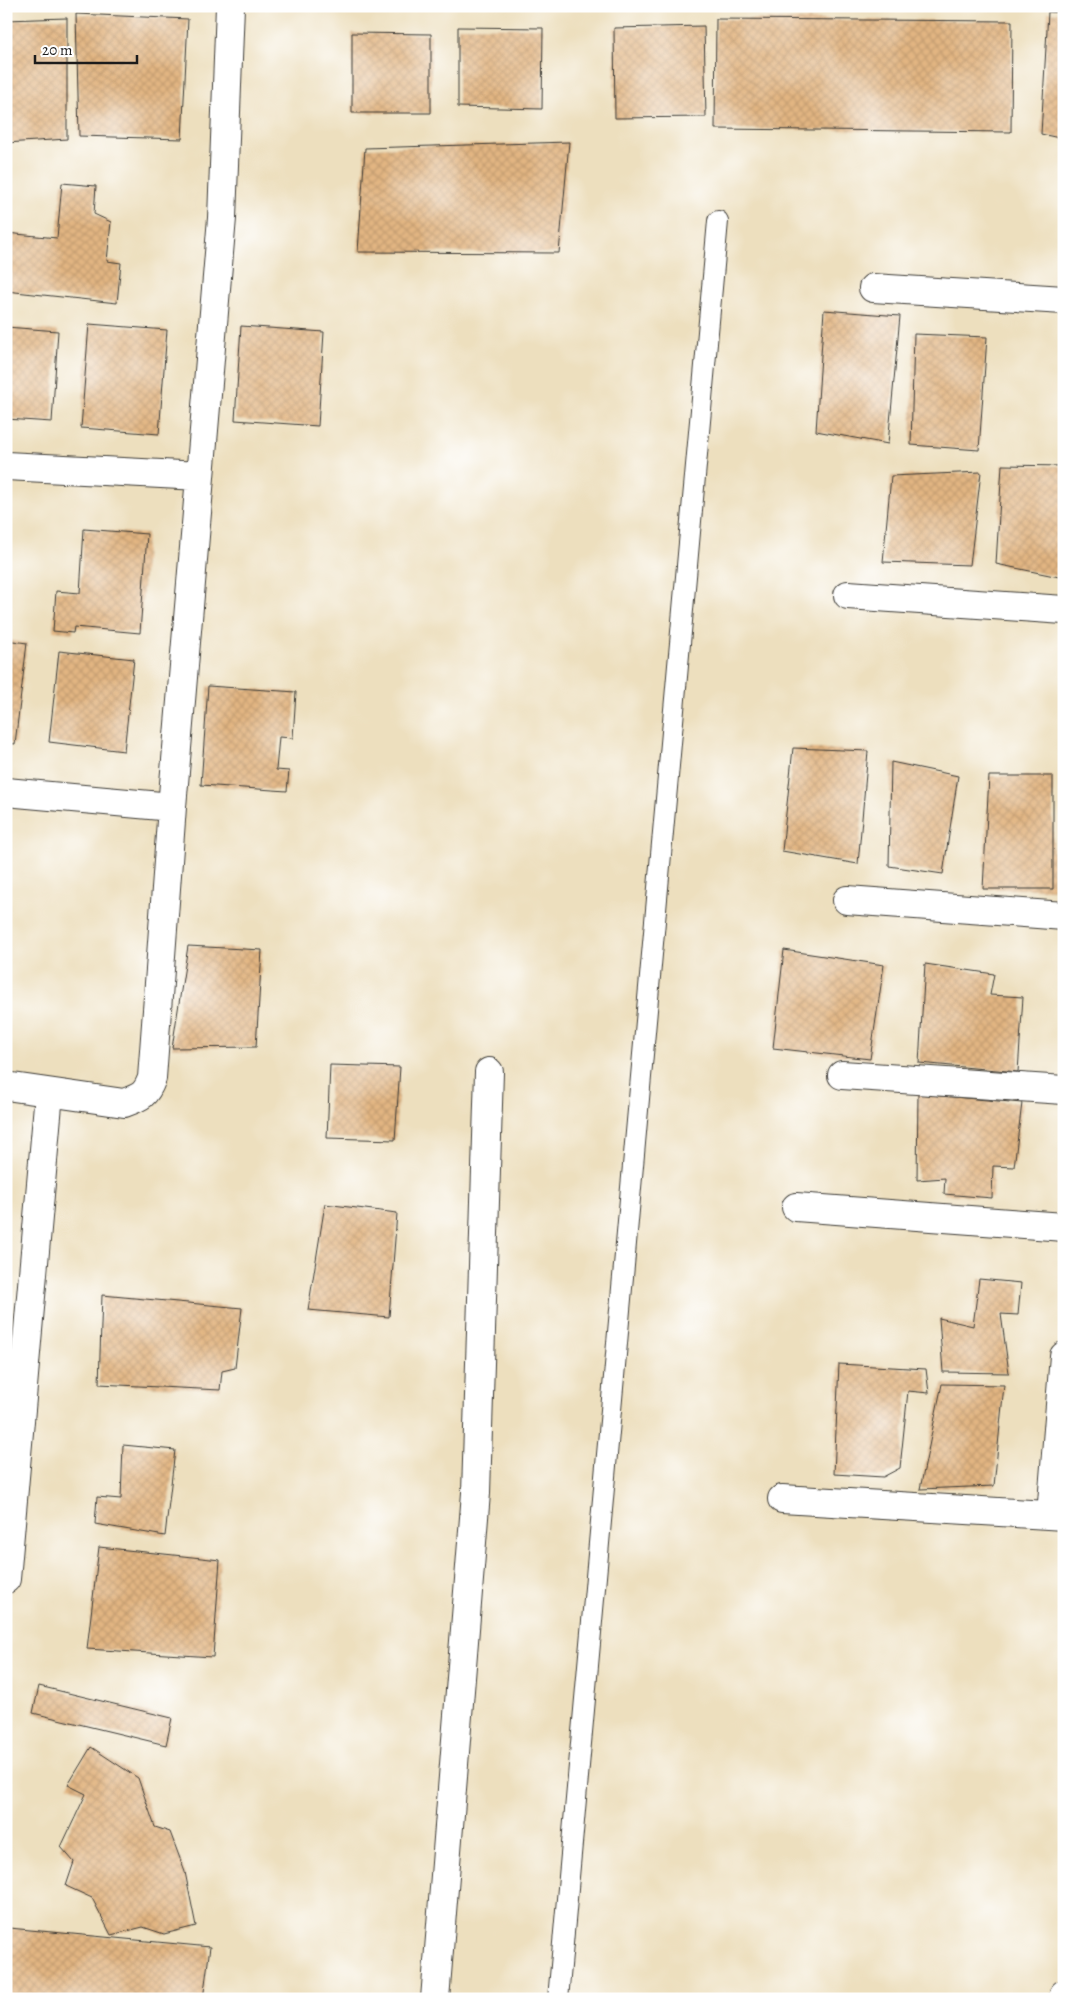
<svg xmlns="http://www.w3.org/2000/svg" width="1070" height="2005" font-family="Alegreya,serif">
<defs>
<pattern id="building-cross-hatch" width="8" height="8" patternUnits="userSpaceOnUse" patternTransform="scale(1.25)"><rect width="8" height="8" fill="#e2b582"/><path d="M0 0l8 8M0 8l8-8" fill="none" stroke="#c19b70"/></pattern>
</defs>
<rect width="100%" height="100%" fill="#fff"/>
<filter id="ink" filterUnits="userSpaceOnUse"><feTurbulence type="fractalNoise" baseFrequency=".02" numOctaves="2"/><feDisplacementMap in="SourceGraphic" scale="10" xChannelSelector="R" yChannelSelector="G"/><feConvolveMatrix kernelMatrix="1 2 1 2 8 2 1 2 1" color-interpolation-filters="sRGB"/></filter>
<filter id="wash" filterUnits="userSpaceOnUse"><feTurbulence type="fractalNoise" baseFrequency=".0096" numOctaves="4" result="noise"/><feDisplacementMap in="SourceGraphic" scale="20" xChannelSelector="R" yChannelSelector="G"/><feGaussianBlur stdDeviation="1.12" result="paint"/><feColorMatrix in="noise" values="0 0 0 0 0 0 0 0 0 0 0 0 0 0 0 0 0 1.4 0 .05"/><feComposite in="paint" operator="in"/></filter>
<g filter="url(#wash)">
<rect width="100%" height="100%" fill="#eddfbe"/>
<g id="blocks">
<path fill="url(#building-cross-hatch)" d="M1048 12 1064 13V139L1041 134Z
M76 14 188 19 182 139 79 136Z
M67 18V139L6 143V20Z
M716 19 1012 21 1011 132 715 129Z
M704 26 706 117 615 118 614 28Z
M458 27 543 28 542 109 458 107Z
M352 33 431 34V113H352Z
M569 142 559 253 358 252 365 148Z
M62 183 96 186 94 214 111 222 107 261 121 263 117 303 6 291V233L57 238Z
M824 310 900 316 888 444 816 431Z
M89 324 167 330 159 434 81 428Z
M241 326 324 332 318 426 235 420Z
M6 327 58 331 52 422 6 419Z
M914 334 987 337 979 450 911 445Z
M1002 465 1064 466V578L996 564Z
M981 472 970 565 883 562 891 476Z
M84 529 147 534 140 633 74 627 73 633 53 631 56 591 80 593Z
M6 640 27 643 15 744 6 743Z
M59 651 134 659 124 751 49 742Z
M208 686 296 692 293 738 279 737 276 770 289 771 287 791 201 785Z
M793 748 868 751 858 864 782 851Z
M891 762 958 776 943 874 889 866Z
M989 776H1053V889H983Z
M188 946 262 950 256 1047 172 1048Z
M784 950 884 965 870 1059 773 1048Z
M925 964 994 974 990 995 1023 997 1018 1072 919 1063Z
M330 1065 400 1067 395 1140 327 1138Z
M918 1094 1022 1103 1014 1167 993 1166 992 1198 944 1194 945 1178 917 1180Z
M325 1204 397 1213 389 1317 308 1310Z
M979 1279 1021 1283 1018 1315 1001 1314 1009 1373 943 1372 939 1318 973 1326Z
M102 1295 242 1308 235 1368 222 1371 220 1390 99 1384Z
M839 1364 926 1369 929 1393 908 1391 900 1468 883 1477 834 1474Z
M942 1384 1004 1385 994 1486 920 1489Z
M123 1445 175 1450 165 1536 95 1524 97 1497 121 1499Z
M99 1547 220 1560 213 1657 87 1649Z
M39 1686 172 1718 166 1745 33 1713Z
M91 1747 138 1778 155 1827 170 1832 185 1872 196 1926 164 1934 143 1927 111 1935 92 1898 66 1886 74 1862 61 1847 86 1794 68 1785Z
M9 1928 210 1947 203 1999H6V1945Z"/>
</g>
</g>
<g filter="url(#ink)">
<use href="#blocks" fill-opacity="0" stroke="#3b3934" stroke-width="1"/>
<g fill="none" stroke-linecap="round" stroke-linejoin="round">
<g stroke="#3b3934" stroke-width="22">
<path id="service" d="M558 1999 718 221"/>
</g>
<g stroke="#3b3934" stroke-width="30">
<path id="minor" d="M873 288 1064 300
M6 466 200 476
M848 595 1064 610
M6 792 172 807
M847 900 1064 916
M842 1075 1064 1090
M6 1086 124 1103C141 1097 146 1095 152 1078L172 807 222 218 230 6
M796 1207 1064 1227
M782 1499 1064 1516
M1051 1515 1064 1356
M6 1579 49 1093
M435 1999 476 1493 489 1072
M1063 1999 1064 1994"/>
</g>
<use href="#service" stroke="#fff" stroke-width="20"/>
<use href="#minor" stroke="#fff" stroke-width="28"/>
</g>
</g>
<rect width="1070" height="2005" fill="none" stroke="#fff" stroke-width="25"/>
<path d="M35 55v8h102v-8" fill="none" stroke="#1c1c1c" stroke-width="2.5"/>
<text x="42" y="55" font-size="15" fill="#1c1c1c" stroke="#ffffff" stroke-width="4" paint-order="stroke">20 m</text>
</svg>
